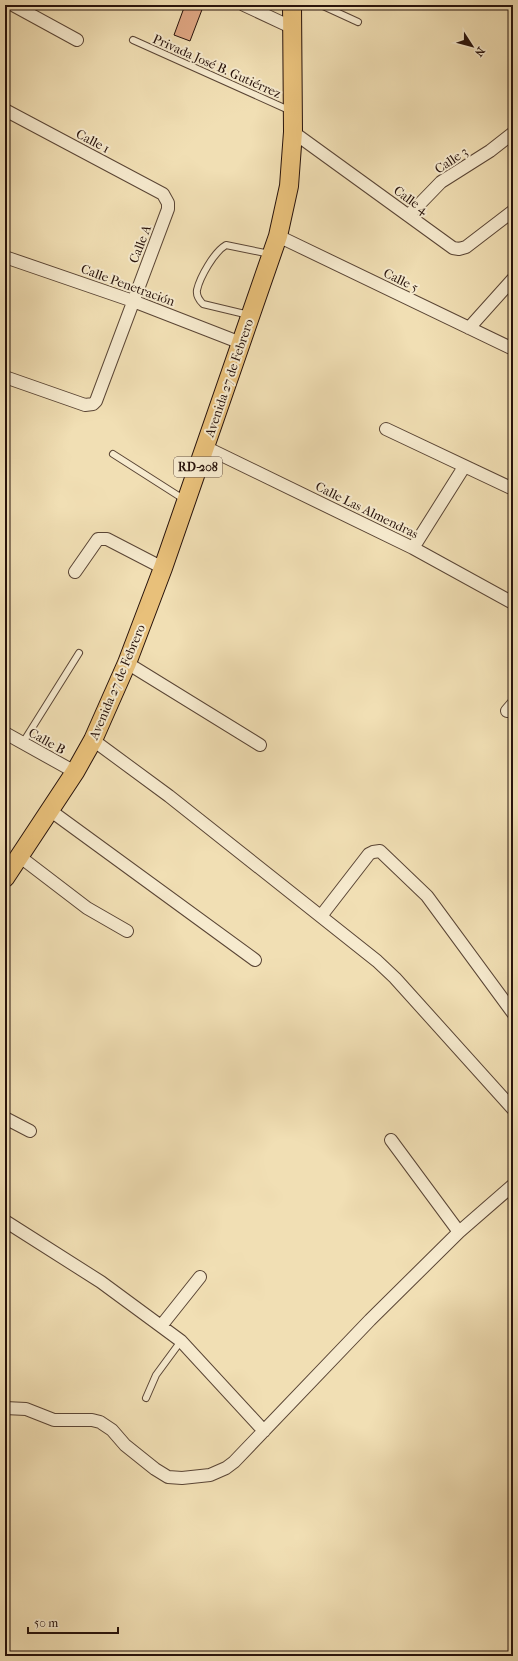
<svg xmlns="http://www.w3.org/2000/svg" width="518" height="1661" font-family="'IM FELL French Canon',serif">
<rect width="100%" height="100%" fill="#f1dfb4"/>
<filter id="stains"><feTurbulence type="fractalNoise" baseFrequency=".005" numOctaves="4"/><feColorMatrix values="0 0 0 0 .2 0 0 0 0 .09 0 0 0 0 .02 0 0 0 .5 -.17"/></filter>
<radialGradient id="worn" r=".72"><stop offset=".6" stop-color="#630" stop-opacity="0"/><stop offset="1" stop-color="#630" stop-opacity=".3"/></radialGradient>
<path fill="#e1a885" stroke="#27120b" d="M185 5 203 7 190 41 174 35Z"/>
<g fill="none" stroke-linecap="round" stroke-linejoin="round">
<g stroke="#5a4535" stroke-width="8">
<path id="service" d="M321 5 358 22
M133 40 291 111
M249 315 203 304C199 300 196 296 197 290 200 277 214 252 226 245L270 254
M113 454 185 500
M22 744 79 653
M146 1398 156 1375 181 1341"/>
</g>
<g stroke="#5a4535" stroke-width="14">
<path id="minor" d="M13 5 77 40
M244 5 291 27
M5 110 163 194 168 203V209L96 401 93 404 85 405 5 377
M293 132 453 248 459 249 466 247 513 211
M409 215 441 182 490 151 513 133
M278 236 513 349
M5 257 133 301 241 343
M469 328 513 279
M386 429 513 489
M205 447 413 548 513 603
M413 548 464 467
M75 572 98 539H107L163 568
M127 663 260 745
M507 711 513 704
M5 733 75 772
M93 740 169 796 377 961 395 978 513 1109
M51 811 255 960
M19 856 87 908 127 931
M321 916 369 854 373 852 380 851 427 896 513 1013
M5 1118 30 1131
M391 1140 459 1232
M5 1221 101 1282 181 1341 264 1431
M161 1326 200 1277
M5 1408 26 1409 54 1420H92L100 1422 112 1430 125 1445 155 1469 168 1477 182 1478 210 1475 226 1468 234 1462 370 1320 459 1232 513 1185"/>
</g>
<g stroke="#27120b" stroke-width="20">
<path id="primary" d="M5 878 75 772 93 740 127 663 163 568 278 236 289 186 293 132 292 5"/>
</g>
<use href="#service" stroke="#f6eace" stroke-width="6"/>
<use href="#minor" stroke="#f6eace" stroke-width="12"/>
<use href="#primary" stroke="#e8c07a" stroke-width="18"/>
</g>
<g text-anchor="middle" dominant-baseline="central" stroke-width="4" stroke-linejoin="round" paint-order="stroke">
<rect fill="#f6eace" stroke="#655346" stroke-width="1" x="174" y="457" width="48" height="20" rx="3"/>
<g font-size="12" font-weight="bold" fill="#27120b">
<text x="198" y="467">RD-208</text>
</g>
<g font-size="13" fill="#27120b" stroke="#f6eace">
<text transform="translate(217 66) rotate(24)">Privada José B. Gutiérrez</text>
<text transform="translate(93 141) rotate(28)">Calle 1</text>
<text transform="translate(451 160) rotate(-34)">Calle 3</text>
<text transform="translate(411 200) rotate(36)">Calle 4</text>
<text transform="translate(140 244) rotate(-69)">Calle A</text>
<text transform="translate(401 280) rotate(26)">Calle 5</text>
<text transform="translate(128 285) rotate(20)">Calle Penetración</text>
<text transform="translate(229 378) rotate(-71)">Avenida 27 de Febrero</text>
<text transform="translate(367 510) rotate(26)">Calle Las Almendras</text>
<text transform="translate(117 682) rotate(-67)">Avenida 27 de Febrero</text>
<text transform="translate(47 741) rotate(29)">Calle B</text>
</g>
</g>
<rect width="518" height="1661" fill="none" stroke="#f1dfb4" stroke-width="20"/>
<rect x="6" y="6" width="506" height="1649" fill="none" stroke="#27120b" stroke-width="2"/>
<rect x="10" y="10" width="498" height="1641" fill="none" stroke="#27120b"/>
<g transform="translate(472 46) rotate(126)" stroke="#f6eace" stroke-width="3" paint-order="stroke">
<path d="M0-3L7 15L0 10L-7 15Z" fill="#27120b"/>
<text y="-6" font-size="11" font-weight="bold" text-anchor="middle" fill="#27120b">N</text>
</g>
<path d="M28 1627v6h90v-6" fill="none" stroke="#27120b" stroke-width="2"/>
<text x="34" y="1627" font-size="12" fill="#27120b" stroke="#f6eace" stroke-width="3" paint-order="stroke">50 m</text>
<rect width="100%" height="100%" filter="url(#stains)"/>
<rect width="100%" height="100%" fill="url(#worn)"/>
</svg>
